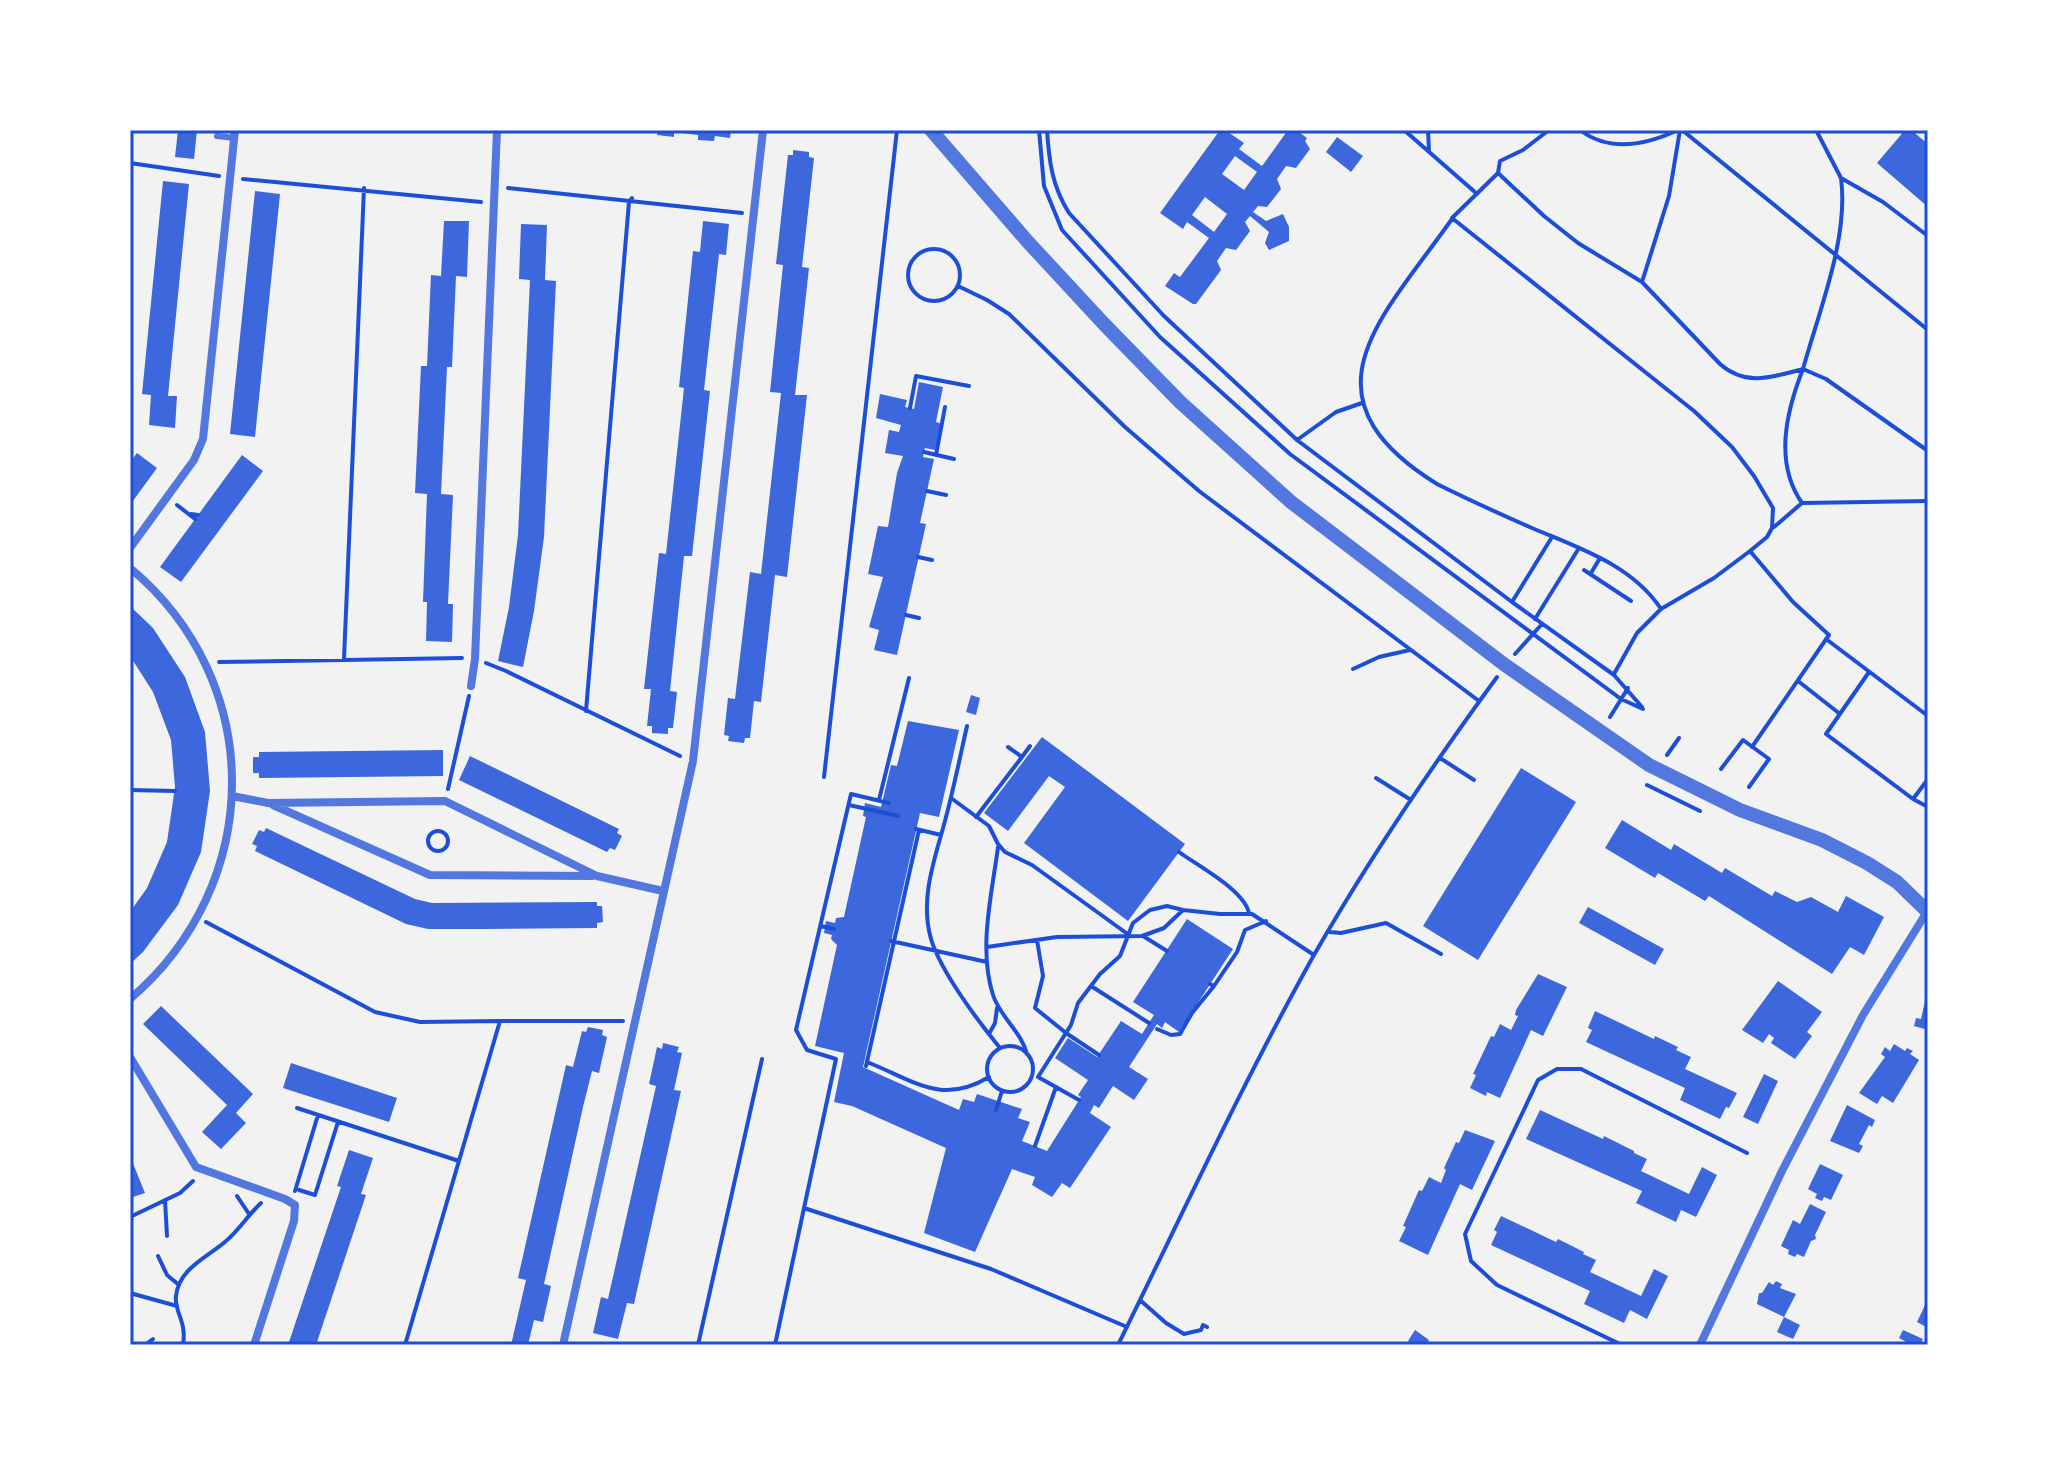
<svg xmlns="http://www.w3.org/2000/svg" width="2058" height="1475" font-family="Barlow,sans-serif">
<rect width="100%" height="100%" fill="#f2f2f2"/>
<path fill="#3d67dc" fill-rule="evenodd" d="M178 130H197L194 159 175 157Z
M658 130H731L730 138 715 136 714 141 698 140V135L674 132V137L657 135Z
M1220 130H1225L1244 143 1239 149 1262 166 1288 130H1296L1307 138 1305 141 1310 149 1296 168 1286 166 1277 179 1281 189 1267 207 1258 206 1253 212 1266 221 1283 214 1289 227V241L1269 250 1265 243 1269 232 1250 216 1245 222 1250 231 1236 250 1226 248 1217 261 1221 270 1196 304H1193L1165 286 1174 273 1180 277 1209 238 1187 222 1183 229 1160 213ZM1235 156 1257 172 1244 190 1222 174ZM1205 197 1227 214 1214 232 1192 215Z
M1905 130H1911L1928 144V207L1877 163Z
M1337 137 1363 156 1351 172 1326 152Z
M793 150 809 152V157L814 158 802 267 809 268 795 395H807L787 577 775 575 761 702 754 701 750 738H745L744 743 728 741 729 736 724 735 728 698 735 699 750 572 761 574 781 393 770 392 783 265 776 264 788 155H793Z
M163 181 189 184 168 396H177L175 428 149 425 151 395 142 394Z
M255 191 280 194 255 437 230 434Z
M444 221H469L467 277 456 276 452 367H447L441 494 453 495 448 604H453L452 642 426 641 427 602H423L427 494 415 493 421 366H427L431 275 441 276Z
M703 221 729 224 726 255 719 254 704 390 710 391 692 556H684L670 691 677 692 673 728H668V734L652 733V726H647L651 689H644L659 553 666 554 684 388 679 387 693 251 700 252Z
M521 224 547 225 545 280 556 281 544 537 534 611 523 667 498 661 509 607 518 535 530 280 519 279Z
M919 382 943 387 936 422 942 424 936 450 925 448 923 457 934 459 920 523 926 524 897 655 874 650 879 630 869 627 883 577 868 574 878 526 888 527 897 473 903 456 885 453 889 430 899 432 901 425 876 418 880 394 907 400 905 407 914 409Z
M137 453 157 468 130 505V462Z
M242 455 263 471 181 582 160 567Z
M130 606 153 628 185 677 205 732 210 791 201 852 178 905 143 952 130 964V912L147 888 167 842 175 787 171 740 153 692 130 656Z
M971 695 980 698 976 715 966 712Z
M908 721 959 730 939 817 920 813 863 1067 959 1110 963 1099 974 1102 977 1094 1022 1109 1018 1118 1030 1122 1022 1141 1047 1151 1081 1097 1078 1095 1088 1080 1055 1058 1068 1038 1097 1057 1121 1021 1142 1034 1154 1015 1133 1002 1187 919 1233 949 1179 1032 1165 1022 1162 1028 1157 1024 1129 1067 1148 1079 1134 1100 1113 1086 1099 1108 1094 1105 1090 1113 1111 1127 1070 1188 1062 1183 1052 1197 1032 1185 1035 1177 1012 1169 975 1252 924 1233 946 1148 852 1106 834 1102 844 1053 815 1046 837 945 831 939 832 935 824 933 826 921 835 923 836 918 844 917 866 817 863 816 865 803 881 807 891 765 897 766Z
M1042 737 1185 844 1128 921 1024 843 1065 787 1049 776 1008 831 984 813Z
M443 750V776L259 778V773H253V757H259V752Z
M470 756 619 829 617 833 622 836 615 850 610 848 607 852 459 780Z
M1521 768 1576 802 1478 960 1423 926Z
M1622 820 1671 850 1674 844 1722 873 1725 868 1772 896 1775 891 1797 902 1811 897 1838 912 1846 896 1884 917 1864 955 1850 947 1832 974 1709 896 1705 901 1658 873 1655 878 1605 848Z
M266 828 415 899 432 903 597 902V906H602L603 922 597 923V928L487 929H428L406 924 255 851 257 846 252 844 259 830 264 832Z
M1588 907 1664 949 1655 965 1579 923Z
M1538 974 1567 987 1543 1036 1531 1030 1500 1098 1487 1092 1486 1096 1470 1088 1476 1075 1473 1074 1491 1036 1494 1037 1500 1024 1511 1030 1518 1016 1515 1015 1516 1010Z
M1778 981 1822 1012 1807 1032 1812 1036 1795 1059 1771 1043 1774 1038 1769 1034 1763 1043 1742 1030Z
M1927 992H1928V1030L1914 1026 1916 1018 1921 1019Z
M161 1006 253 1094 236 1113 246 1123 221 1149 202 1132 227 1105 143 1024Z
M1595 1011 1654 1039 1655 1036 1678 1047 1676 1050 1691 1057 1685 1069 1737 1093 1729 1108 1726 1107 1720 1119 1680 1100 1685 1088 1586 1042 1592 1030 1588 1028Z
M588 1027 603 1030 602 1035 607 1037 599 1073 592 1071 583 1107 544 1284 551 1286 543 1322 534 1320 528 1345H511L526 1280 518 1278 566 1065 573 1067 582 1031 586 1032Z
M663 1043 679 1047 677 1052 682 1053 674 1090 681 1091 634 1304 627 1303 618 1339 593 1333 601 1297 608 1299 656 1086 649 1084 657 1047 662 1049Z
M1894 1044 1905 1051 1907 1048 1913 1051 1910 1054 1919 1060 1893 1103 1882 1096 1877 1104 1859 1093 1885 1057 1881 1054 1885 1047 1890 1051Z
M291 1063 397 1098 389 1122 283 1088Z
M1764 1074 1778 1081 1758 1124 1743 1117Z
M1847 1105 1875 1120 1872 1127 1869 1125 1859 1144 1863 1146 1859 1153 1830 1141Z
M1540 1110 1603 1139 1604 1136 1634 1151V1153L1647 1159 1641 1171 1689 1194 1702 1167 1717 1175 1696 1217 1681 1210 1676 1222 1636 1203 1642 1191 1526 1139Z
M1465 1130 1495 1141 1472 1190 1460 1184 1428 1255 1399 1241 1406 1227 1403 1226 1419 1190 1422 1191 1429 1177 1441 1183 1446 1170 1444 1168 1456 1142 1459 1143Z
M349 1150 373 1158 361 1194 366 1195 316 1345H288L341 1187 337 1186Z
M130 1156 145 1193 130 1198Z
M1820 1164 1843 1175 1831 1200 1824 1197 1822 1201 1815 1198 1817 1194 1808 1189Z
M1810 1204 1826 1212 1815 1235 1816 1239 1811 1241 1804 1257 1797 1254 1795 1257 1788 1254 1789 1250 1781 1246 1793 1220 1800 1224Z
M1501 1216 1556 1242 1558 1239 1584 1252 1583 1254 1596 1260 1590 1272 1641 1296 1654 1269 1668 1276 1647 1319 1630 1310 1624 1323 1584 1304 1590 1291 1491 1245 1497 1232 1494 1230Z
M1776 1281 1782 1284 1780 1288 1796 1294 1784 1317 1757 1304 1759 1293H1762L1769 1282 1773 1285Z
M1928 1299V1328L1917 1322Z
M1784 1317 1800 1325 1793 1339 1777 1332Z
M1415 1330 1429 1340 1426 1345H1412L1408 1341Z
M1903 1330 1923 1339 1920 1345H1912L1899 1338Z"/>
<g fill="none" stroke-linecap="round" stroke-linejoin="round">
<path stroke="#1d4ed8" stroke-width="4" d="M1039 130 1044 186 1062 230 1160 337 1290 454 1621 699 1643 709
M1047 130C1049 161 1052 186 1069 213L1164 316 1297 440 1512 602 1614 675 1642 707
M1404 130 1476 193
M1428 130 1429 151
M1549 130 1523 150 1500 161 1498 173 1544 216 1578 243 1642 282 1720 364C1746 387 1772 377 1803 369 1819 311 1849 238 1841 178
M1580 130C1610 153 1646 145 1678 130
M1682 130 1928 330
M1816 130 1841 178 1883 202 1928 236
M130 163 219 176
M1498 173 1452 218 1694 411 1732 447 1754 476 1773 508 1772 528 1767 537 1750 551 1793 602 1829 635 1752 747
M243 179 481 202
M508 188 742 213
M1452 219C1382 318 1295 396 1437 484 1469 500 1500 514 1532 528 1579 548 1632 565 1661 609L1714 578 1750 551
M908 275a26 26 0 1 1 52 0a26 26 0 1 1-52 0Z
M1642 282 1669 196 1680 130
M958 286 987 300 1009 314 1125 427 1199 491 1479 701
M910 408 916 376 969 386
M1297 440 1336 412 1362 403
M1928 451 1826 379 1803 369C1786 412 1774 463 1802 503L1928 501
M924 452 954 459
M936 455 945 407
M927 491 946 495
M177 505 195 519
M191 514 198 515
M1774 527 1802 503
M918 557 932 560
M1584 570 1631 601
M1591 573 1600 558
M1512 602 1552 537
M906 615 919 618
M1535 619 1579 548
M1826 639 1928 716
M1515 654 1542 624
M344 659 364 188
M219 662 462 658
M486 663 506 671 680 756
M1353 669 1379 657 1410 650
M1869 672 1826 734 1913 799 1928 807
M1614 674 1637 633 1661 609
M1798 681 1840 714
M586 711 629 202 632 198
M1610 717 1628 688
M967 726C960 757 954 787 946 817 936 856 919 897 931 939 941 972 978 1021 1000 1048
M1008 747 1022 757 1030 746
M1667 755 1679 738
M1440 758 1474 780
M1721 769 1743 740 1769 759 1749 787
M824 777 897 130
M1376 778 1411 800
M1647 785 1700 811
M448 789 469 696
M130 790 175 791
M951 798 989 826 998 844 1005 852 1032 865 1129 935
M1913 799 1928 779
M879 800 909 678
M849 805 898 816
M976 817 1022 757
M916 829 941 835
M428 841a10 10 0 1 1 20 0a10 10 0 1 1-20 0Z
M998 847C992 894 978 948 993 995 1000 1017 1021 1031 1027 1054
M1179 852C1198 866 1244 890 1249 913
M206 922 375 1012 420 1022 500 1021
M821 926 834 929
M1329 932 1341 933 1386 923 1441 954
M1143 936 1167 951
M1037 940 1043 976 1035 1008 1066 1033 1099 1055
M891 941 987 962
M987 947 1057 937 1142 936 1164 928 1183 910
M1210 984 1214 986 1237 952 1245 930 1266 921
M1091 986 1149 1023
M1157 1029 1171 1035 1180 1034 1192 1013 1214 986
M989 1034 995 1023 997 1008
M987 1069a23 23 0 1 1 46 0a23 23 0 1 1-46 0Z
M867 1062C913 1080 941 1106 989 1077
M866 1066 919 830
M1038 1077 1071 1025 1078 1003 1100 974 1120 956 1133 923 1150 910 1167 906 1183 910 1220 914H1252L1314 955
M1038 1077 1079 1100
M297 1108 459 1161
M996 1110 1002 1091
M1035 1146 1056 1087
M299 1190 315 1195 338 1122
M295 1191 318 1115
M237 1196 249 1214
M165 1200 167 1236
M804 1208 836 1059 807 1050 796 1030 851 794 889 803
M130 1217 180 1193 193 1181
M158 1256 167 1275 179 1285
M130 1293 177 1306
M1140 1300 1166 1323 1184 1334 1201 1330 1203 1325 1207 1327
M145 1345 153 1339
M183 1345C187 1321 174 1312 176 1296 179 1268 208 1257 226 1241 239 1230 248 1215 261 1203
M215 1345H233
M405 1345 500 1021H623
M698 1345 762 1059
M775 1345 804 1208 991 1269 1127 1327
M1118 1345C1182 1215 1243 1082 1314 955 1369 859 1432 766 1497 677
M1622 1345 1497 1285 1471 1261 1465 1234 1538 1080 1557 1069H1581L1747 1153"/>
<path stroke="#5277de" stroke-width="6" d="M217 136 235 138"/>
<path stroke="#5277de" stroke-width="8" d="M130 548 194 460 203 439 235 130
M130 568C267 682 265 884 130 999
M471 686 475 659 497 130
M232 796 268 803 445 801 597 876 663 891
M273 805 430 875 592 876
M130 1057 196 1167 285 1199 295 1205 294 1221 254 1345
M563 1345 693 761 763 130
M1700 1345 1782 1171 1863 1015 1928 910"/>
<path stroke="#5277de" stroke-width="14" d="M931 130 1028 242 1104 324 1180 402 1291 502 1505 665 1649 765 1740 810 1822 840 1867 863 1897 882 1928 912"/>
</g>
<rect width="2058" height="1475" fill="none" stroke="#ffffff" stroke-width="264"/>
<rect x="132" y="132" width="1794" height="1211" fill="none" stroke="#1d4ed8" stroke-width="3"/>
</svg>
